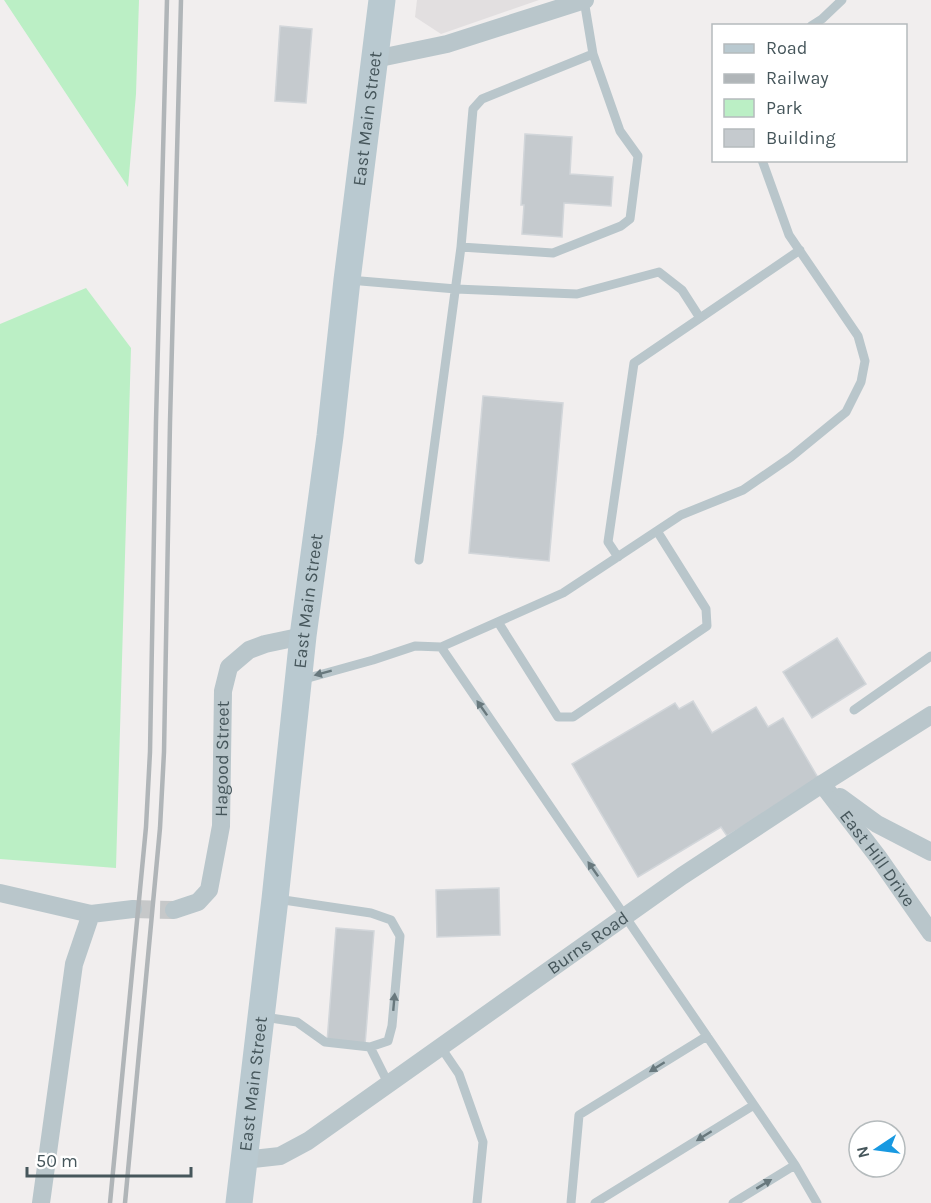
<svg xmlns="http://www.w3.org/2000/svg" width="931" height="1203" font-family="Karla,sans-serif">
<rect width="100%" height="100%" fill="#f1eeee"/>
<path fill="#e2dfe0" d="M417 0H539L441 34 415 17Z"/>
<path fill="#bbefc5" d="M4 0H139L136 94 128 187Z
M86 288 131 348 116 868 0 859V324Z"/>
<path fill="#c5cace" stroke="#d2d6da" stroke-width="1.5" d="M280 26 312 29 306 103 275 101Z
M525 134 572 137 570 174 613 177 611 206 564 203 562 237 522 234 524 205H521Z
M483 396 563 403 549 561 469 553Z
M837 638 866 684 812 718 783 672Z
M693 701 712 733 756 707 768 727 783 718 820 781 727 836 721 827 638 877 572 764 675 703 679 709Z
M499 888 500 935 437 937 436 890Z
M336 928 374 931 365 1045 327 1042Z"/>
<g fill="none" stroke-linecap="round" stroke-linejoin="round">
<path stroke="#c6c8c9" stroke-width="18" stroke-dasharray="18 9" stroke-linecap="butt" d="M133 909 174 910"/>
<path stroke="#b9c6cb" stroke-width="9" d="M584 0 593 54 482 99 473 109 461 247 553 253 621 226 630 219 638 156 620 131 593 54
M811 26 822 19 842 0
M349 280 456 289 577 294 659 272 682 290 700 318
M618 557 608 542 634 363 800 250
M419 560 461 247
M498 622 558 717H573L707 626 706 609 657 531
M441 647 563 593 681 515 743 490 791 457 846 412 861 382 865 361 858 336 789 235 762 160
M301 680 373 660 415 646 441 647 795 1165 817 1203
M854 710 931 656
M264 1017 297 1022 325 1042 370 1047 388 1041 392 1026 400 936 391 920 371 913 277 899
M440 1046 459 1074 483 1142 477 1203
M370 1047 388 1083
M571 1203 579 1115 707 1036
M595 1203 754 1105
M733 1203 795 1165"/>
<g stroke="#b9c6cb" stroke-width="18">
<path d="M375 59 447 44 585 0"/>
<path id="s1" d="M822 784 878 857 931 933"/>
<path d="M840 797 877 824 931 852"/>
<path d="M0 893 91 914"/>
<path id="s2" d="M174 910 198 902 209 890 221 826 223 691 229 667 249 650 265 644 303 636"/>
<path id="s3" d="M244 1160 280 1156 308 1141 682 876 822 784 931 715"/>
<path d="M41 1203 74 964 91 914 133 909"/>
</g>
<path stroke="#b9c9d0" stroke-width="27" id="s4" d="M239 1203 275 899 303 636 330 436 347 280 382 0"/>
<path stroke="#b0b5b8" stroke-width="4.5" d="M110 1203 146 827 150 752 156 421 167 0
M125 1203 160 828 164 752 170 422 181 0"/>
</g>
<defs><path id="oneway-solid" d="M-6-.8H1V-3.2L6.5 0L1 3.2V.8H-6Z" transform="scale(1.5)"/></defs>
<g fill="#68787d">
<use href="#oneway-solid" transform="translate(323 673) rotate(165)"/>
<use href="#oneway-solid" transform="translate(482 708) rotate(-125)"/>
<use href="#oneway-solid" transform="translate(593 869) rotate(-125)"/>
<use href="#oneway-solid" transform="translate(394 1002) rotate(-85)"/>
<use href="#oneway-solid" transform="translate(657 1067) rotate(148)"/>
<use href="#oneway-solid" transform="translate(704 1136) rotate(148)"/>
<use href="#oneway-solid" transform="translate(764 1184) rotate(-31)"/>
</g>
<g text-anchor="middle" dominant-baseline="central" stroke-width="6" stroke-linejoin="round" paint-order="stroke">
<g font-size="18" fill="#46565b" stroke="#fff">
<text stroke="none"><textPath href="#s4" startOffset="1092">East Main Street</textPath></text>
<text stroke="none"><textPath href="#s4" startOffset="606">East Main Street</textPath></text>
<text stroke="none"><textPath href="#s2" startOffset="174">Hagood Street</textPath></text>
<text stroke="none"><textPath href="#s1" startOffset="93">East Hill Drive</textPath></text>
<text stroke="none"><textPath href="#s3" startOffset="411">Burns Road</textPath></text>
<text stroke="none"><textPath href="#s4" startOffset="120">East Main Street</textPath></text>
</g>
</g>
<rect x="712" y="24" width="195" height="138" fill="#ffffff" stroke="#b5bbbd" stroke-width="1.5"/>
<rect x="724" y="44" width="30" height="9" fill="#b9c9d0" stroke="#b5bbbd" stroke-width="1.5"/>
<text x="766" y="54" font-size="18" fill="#46565b">Road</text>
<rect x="724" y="74" width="30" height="9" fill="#b0b5b8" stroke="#b5bbbd" stroke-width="1.5"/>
<text x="766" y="84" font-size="18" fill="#46565b">Railway</text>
<rect x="724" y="99" width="30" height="18" fill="#bbefc5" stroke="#b5bbbd" stroke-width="1.5"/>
<text x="766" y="114" font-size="18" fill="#46565b">Park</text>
<rect x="724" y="129" width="30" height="18" fill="#c5cace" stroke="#b5bbbd" stroke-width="1.5"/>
<text x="766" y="144" font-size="18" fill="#46565b">Building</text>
<g transform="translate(877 1149) rotate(257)"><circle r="28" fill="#ffffff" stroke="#b5bbbd" stroke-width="1.5"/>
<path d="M0-4.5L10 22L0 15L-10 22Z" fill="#1899e1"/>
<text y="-9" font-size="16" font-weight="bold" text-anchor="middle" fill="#46565b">N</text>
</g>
<path d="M27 1167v9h164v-9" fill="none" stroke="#46565b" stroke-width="3"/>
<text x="36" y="1167" font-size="18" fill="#46565b" stroke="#ffffff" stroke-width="4.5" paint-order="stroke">50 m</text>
</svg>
